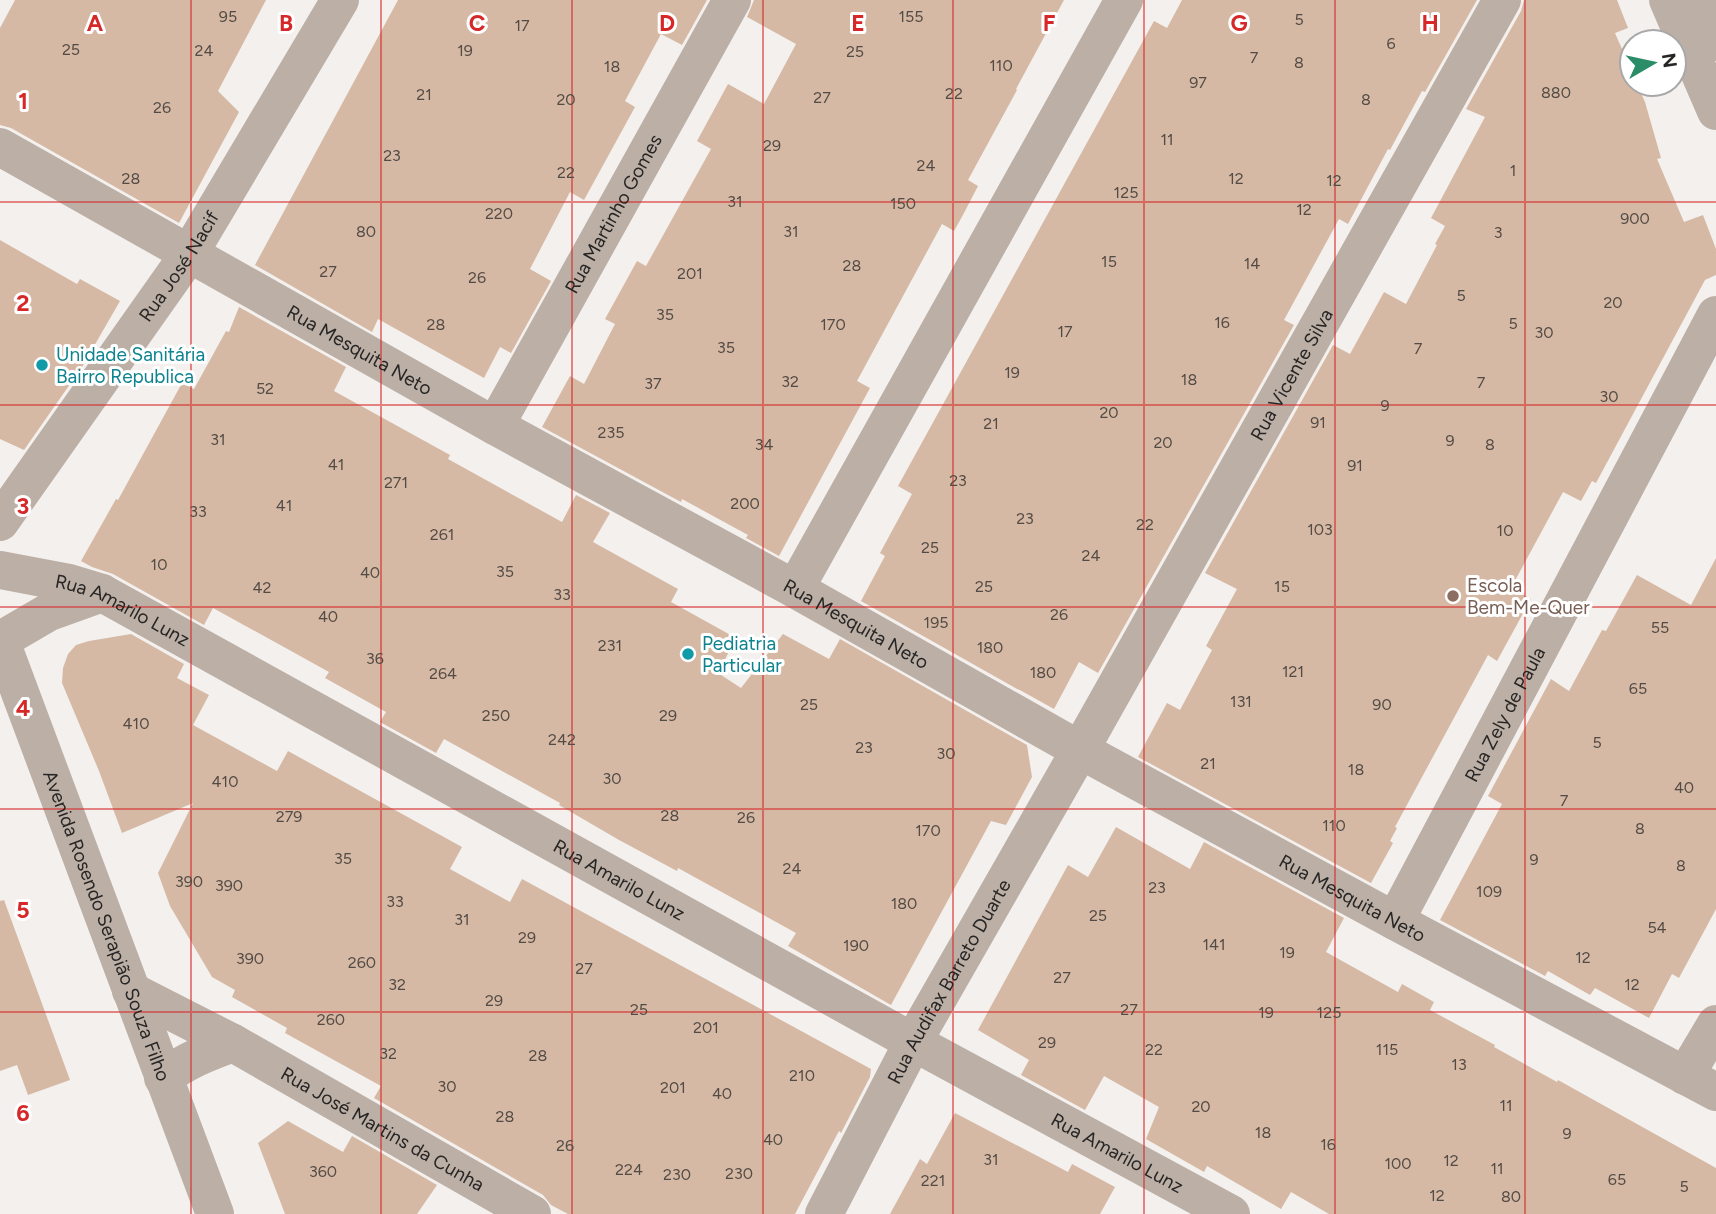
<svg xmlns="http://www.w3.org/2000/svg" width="1716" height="1214" font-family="Figtree,sans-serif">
<rect width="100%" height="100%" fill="#f3f0ee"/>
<path fill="#d6b9a4" d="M15 0H266L218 91 239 112 179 223 11 128 0 125V28Z
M398 0H707L682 45 661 34 625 101 635 107 584 200 570 192 530 269 551 281 511 353 500 347 484 378 378 319 372 332 255 265Z
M754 0H1064L1016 89 1017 90 968 180 978 186 964 213 954 231 942 224 857 381 870 388 779 556 746 538 748 535 682 499 681 502 542 427 570 376 584 384 615 324 605 319 637 261 646 266 711 149 697 141 728 84 764 104 796 44 747 17Z
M1182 0H1477L1425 92 1422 91 1390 150 1388 149 1348 224 1339 219 1284 320 1294 325 1098 673 1079 662 1054 709 1018 689 1019 690 861 601 885 556 880 553 912 494 898 486 1154 21 1167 28Z
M1524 0H1617L1628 28 1615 33 1632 72V84H1637L1645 102 1661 158 1657 159 1684 222 1703 215 1716 249V275L1705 280 1596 483 1592 481 1581 501 1563 492 1511 588 1531 599 1497 661 1488 655 1395 827 1397 828 1390 841 1393 843 1371 883 1138 757 1167 703 1180 710 1212 650 1206 646 1237 589 1205 573 1333 345 1350 354 1384 292 1406 304 1437 245 1435 244 1445 226 1431 218 1485 117 1466 109 1521 11Z
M0 240 77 284 80 279 120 301 82 367 24 450 0 439Z
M239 307 346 367 334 391 450 455 448 459 562 522 576 495 610 513 593 542 678 589 671 602 736 638 718 673 741 688 783 634 829 659 840 639 1027 745 1032 777 1006 825 991 821 891 1005 788 946 796 933 678 868 677 871 619 840 559 805 560 803 444 739 436 753 380 722 386 712 325 678 329 672 213 608 204 625 113 574 92 567 81 561 116 499 118 500 182 383 194 389 226 331 229 332Z
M1716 558V909L1679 978 1672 974 1649 1018 1595 988 1590 995 1548 971 1545 976 1440 920 1502 804 1488 796 1551 679 1569 691 1602 630 1606 631 1637 575 1691 605Z
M131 634 184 664 177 678 209 695 193 725 277 771 288 751 462 847 450 869 510 902 522 879 871 1069 870 1077 841 1133 839 1131 795 1214H568L551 1205 543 1195 374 1098 381 1086 285 1033 287 1028 232 997 235 990 212 977 170 906 158 873 193 803 122 833 99 771 62 683 63 668 68 654 76 645 89 641Z
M1116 827 1190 869 1204 842 1344 918 1326 952 1398 992 1402 984 1434 1002 1430 1010 1495 1045 1494 1047 1557 1082 1558 1080 1716 1168V1214H1329L1291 1192 1281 1209 1207 1166 1204 1172 1146 1139 1159 1107 1104 1076 1085 1110 1021 1075 1029 1060 978 1030 1068 865 1088 877Z
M4 900 70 1080 28 1095 17 1065 0 1071V901Z
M955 1113 1068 1172 1072 1164 1115 1187 1100 1214H890L920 1159 927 1164Z
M288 1121 343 1152 352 1136 437 1185 417 1214H285L258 1143Z"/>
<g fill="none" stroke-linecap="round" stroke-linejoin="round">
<g stroke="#bcafa6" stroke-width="38">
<path d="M1668 0 1716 111"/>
<path d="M1699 0 1716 42"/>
<path id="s1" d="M0 147 495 426 795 589 1080 750 1395 921 1716 1092"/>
<path id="s2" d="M495 426 732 0"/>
<path id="s3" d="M0 522 189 254 340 0"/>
<path id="s4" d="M0 570 69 583 102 593 913 1042 1231 1214"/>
<path d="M795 589 1124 0"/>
<path id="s5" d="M0 639 215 1214"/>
<path d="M1 640 49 612 102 593"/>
<path id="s6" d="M1395 921 1716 315"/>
<path id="s7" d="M131 991 233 1043 532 1214"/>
<path d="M1685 1076 1716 1024"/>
<path d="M163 1078C185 1061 208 1052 233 1043"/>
<path id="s8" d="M824 1214 913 1042 1080 750 1502 0"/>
</g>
</g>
<path fill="none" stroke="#d62828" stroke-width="2" stroke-opacity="0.55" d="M191 0V1214M381 0V1214M572 0V1214M763 0V1214M953 0V1214M1144 0V1214M1335 0V1214M1525 0V1214M0 202H1716M0 405H1716M0 607H1716M0 809H1716M0 1012H1716"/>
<g fill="#0f9aa8" stroke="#fff" stroke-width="2.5">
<circle cx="42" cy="365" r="7"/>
<circle cx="688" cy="654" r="7"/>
</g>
<circle fill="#8d6e63" stroke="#fff" stroke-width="2.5" cx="1453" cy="596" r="7"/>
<g text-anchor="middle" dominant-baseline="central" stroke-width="6" stroke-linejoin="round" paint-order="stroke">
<g font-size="16" fill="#534b45">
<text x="228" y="16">95</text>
<text x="911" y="16">155</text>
<text x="1299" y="19">5</text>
<text x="522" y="25">17</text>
<text x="1391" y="43">6</text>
<text x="71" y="49">25</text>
<text x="204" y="50">24</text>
<text x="465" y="50">19</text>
<text x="855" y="51">25</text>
<text x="1254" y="57">7</text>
<text x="1299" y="62">8</text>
<text x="1001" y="65">110</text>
<text x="612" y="66">18</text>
<text x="1198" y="82">97</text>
<text x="1556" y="92">880</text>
<text x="954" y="93">22</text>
<text x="424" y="94">21</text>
<text x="822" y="97">27</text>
<text x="566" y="99">20</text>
<text x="1366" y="99">8</text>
<text x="162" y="107">26</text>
<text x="1167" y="139">11</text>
<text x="772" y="145">29</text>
<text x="392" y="155">23</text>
<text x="926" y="165">24</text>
<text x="1513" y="170">1</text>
<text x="566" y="172">22</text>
<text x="131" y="178">28</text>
<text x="1236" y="178">12</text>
<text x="1334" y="180">12</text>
<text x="1126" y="192">125</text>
<text x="735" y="201">31</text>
<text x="903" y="203">150</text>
<text x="1304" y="209">12</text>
<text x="499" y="213">220</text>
<text x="1635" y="218">900</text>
<text x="366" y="231">80</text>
<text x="791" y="231">31</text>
<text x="1498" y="232">3</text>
<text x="1109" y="261">15</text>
<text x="1252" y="263">14</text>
<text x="852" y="265">28</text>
<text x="328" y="271">27</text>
<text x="690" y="273">201</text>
<text x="477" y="277">26</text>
<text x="1461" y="295">5</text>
<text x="1613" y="302">20</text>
<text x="665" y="314">35</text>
<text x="1222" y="322">16</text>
<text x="1513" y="323">5</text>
<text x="436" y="324">28</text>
<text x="833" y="324">170</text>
<text x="1065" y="331">17</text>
<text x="1544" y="332">30</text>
<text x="726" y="347">35</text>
<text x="1418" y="348">7</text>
<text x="1012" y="372">19</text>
<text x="1189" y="379">18</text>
<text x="790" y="381">32</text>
<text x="1481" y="382">7</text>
<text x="653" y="383">37</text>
<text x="265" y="388">52</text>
<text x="1609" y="396">30</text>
<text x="1385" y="405">9</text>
<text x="1109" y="412">20</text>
<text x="1318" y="422">91</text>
<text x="991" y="423">21</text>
<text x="611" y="432">235</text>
<text x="218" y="439">31</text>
<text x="1450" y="440">9</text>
<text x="1163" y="442">20</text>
<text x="764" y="444">34</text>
<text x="1490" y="444">8</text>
<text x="336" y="464">41</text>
<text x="1355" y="465">91</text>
<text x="958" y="480">23</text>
<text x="396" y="482">271</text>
<text x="745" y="503">200</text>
<text x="284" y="505">41</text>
<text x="198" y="511">33</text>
<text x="1025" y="518">23</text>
<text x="1145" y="524">22</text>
<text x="1320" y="529">103</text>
<text x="1505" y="530">10</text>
<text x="442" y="534">261</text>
<text x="930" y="547">25</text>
<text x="1091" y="555">24</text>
<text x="159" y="564">10</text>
<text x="505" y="571">35</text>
<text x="370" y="572">40</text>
<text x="984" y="586">25</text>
<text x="1282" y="586">15</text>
<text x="262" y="587">42</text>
<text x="562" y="594">33</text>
<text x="1059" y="614">26</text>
<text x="328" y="616">40</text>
<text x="936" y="622">195</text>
<text x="1660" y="627">55</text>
<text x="610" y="645">231</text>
<text x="990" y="647">180</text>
<text x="375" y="658">36</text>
<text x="1293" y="671">121</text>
<text x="1043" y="672">180</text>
<text x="443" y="673">264</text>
<text x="1638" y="688">65</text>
<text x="1241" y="701">131</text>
<text x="809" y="704">25</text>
<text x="1382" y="704">90</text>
<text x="496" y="715">250</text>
<text x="668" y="715">29</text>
<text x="136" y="723">410</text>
<text x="562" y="739">242</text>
<text x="1597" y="742">5</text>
<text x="864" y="747">23</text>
<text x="946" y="753">30</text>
<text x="1208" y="763">21</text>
<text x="1356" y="769">18</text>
<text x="612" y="778">30</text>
<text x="225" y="781">410</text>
<text x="1684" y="787">40</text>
<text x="1564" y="800">7</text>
<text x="670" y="815">28</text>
<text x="289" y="816">279</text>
<text x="746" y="817">26</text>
<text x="1334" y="825">110</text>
<text x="1640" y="828">8</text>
<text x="928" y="830">170</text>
<text x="343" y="858">35</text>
<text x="1534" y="859">9</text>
<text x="1681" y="865">8</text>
<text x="792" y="868">24</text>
<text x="189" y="881">390</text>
<text x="229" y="885">390</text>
<text x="1157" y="887">23</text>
<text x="1489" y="891">109</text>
<text x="395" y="901">33</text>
<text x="904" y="903">180</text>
<text x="1098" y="915">25</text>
<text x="462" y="919">31</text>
<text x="1657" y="927">54</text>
<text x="527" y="937">29</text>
<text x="1214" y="944">141</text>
<text x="856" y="945">190</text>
<text x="1287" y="952">19</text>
<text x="1583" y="957">12</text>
<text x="250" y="958">390</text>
<text x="362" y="962">260</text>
<text x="584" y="968">27</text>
<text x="1062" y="977">27</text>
<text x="397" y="984">32</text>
<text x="1632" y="984">12</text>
<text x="494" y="1000">29</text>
<text x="639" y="1009">25</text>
<text x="1129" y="1009">27</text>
<text x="1266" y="1012">19</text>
<text x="1329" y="1012">125</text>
<text x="331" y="1019">260</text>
<text x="706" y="1027">201</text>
<text x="1047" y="1042">29</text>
<text x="1154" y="1049">22</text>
<text x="1387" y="1049">115</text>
<text x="388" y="1053">32</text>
<text x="538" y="1055">28</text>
<text x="1459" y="1064">13</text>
<text x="802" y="1075">210</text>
<text x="447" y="1086">30</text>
<text x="673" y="1087">201</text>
<text x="722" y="1093">40</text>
<text x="1506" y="1105">11</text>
<text x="1201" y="1106">20</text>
<text x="505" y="1116">28</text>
<text x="1263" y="1132">18</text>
<text x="1567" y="1133">9</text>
<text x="773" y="1139">40</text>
<text x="1328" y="1144">16</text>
<text x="565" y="1145">26</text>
<text x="991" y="1159">31</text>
<text x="1451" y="1160">12</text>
<text x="1398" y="1163">100</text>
<text x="1497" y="1168">11</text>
<text x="629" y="1169">224</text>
<text x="323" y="1171">360</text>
<text x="739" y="1173">230</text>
<text x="677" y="1174">230</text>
<text x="1617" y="1179">65</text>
<text x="933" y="1180">221</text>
<text x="1684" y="1186">5</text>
<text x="1437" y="1195">12</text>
<text x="1511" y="1196">80</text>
</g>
<g font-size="19" fill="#272625" stroke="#fff">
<text stroke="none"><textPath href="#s2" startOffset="243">Rua Martinho Gomes</textPath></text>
<text stroke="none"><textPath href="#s3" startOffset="312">Rua José Nacif</textPath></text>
<text stroke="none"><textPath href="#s1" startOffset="413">Rua Mesquita Neto</textPath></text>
<text stroke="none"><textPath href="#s8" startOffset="961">Rua Vicente Silva</textPath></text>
<text stroke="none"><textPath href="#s4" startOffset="130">Rua Amarilo Lunz</textPath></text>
<text stroke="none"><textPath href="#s1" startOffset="980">Rua Mesquita Neto</textPath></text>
<text stroke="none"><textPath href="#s6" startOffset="234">Rua Zely de Paula</textPath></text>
<text stroke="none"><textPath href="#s4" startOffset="696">Rua Amarilo Lunz</textPath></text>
<text stroke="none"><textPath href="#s1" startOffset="1547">Rua Mesquita Neto</textPath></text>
<text stroke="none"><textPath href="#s5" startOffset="306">Avenida Rosendo Serapião Souza Filho</textPath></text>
<text stroke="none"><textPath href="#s8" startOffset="264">Rua Audifax Barreto Duarte</textPath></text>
<text stroke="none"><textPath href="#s7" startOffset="287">Rua José Martins da Cunha</textPath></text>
<text stroke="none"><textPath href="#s4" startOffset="1264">Rua Amarilo Lunz</textPath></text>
</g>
<g font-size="19" fill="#0d838f" stroke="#fff" text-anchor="start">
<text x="56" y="354">Unidade Sanitária<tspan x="56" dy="22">Bairro Republica</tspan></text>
<text x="702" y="643">Pediatria<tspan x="702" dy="22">Particular</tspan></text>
</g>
<g font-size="19" fill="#785e54" stroke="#fff" text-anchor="start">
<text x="1467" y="585">Escola<tspan x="1467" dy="22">Bem-Me-Quer</tspan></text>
</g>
</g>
<g font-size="23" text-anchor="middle" font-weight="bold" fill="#d62828" stroke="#fff" stroke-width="6" stroke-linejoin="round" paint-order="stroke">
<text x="95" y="31">A</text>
<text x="286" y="31">B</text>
<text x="477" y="31">C</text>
<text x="667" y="31">D</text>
<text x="858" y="31">E</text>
<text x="1049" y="31">F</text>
<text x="1239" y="31">G</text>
<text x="1430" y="31">H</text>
<text x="23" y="109">1</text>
<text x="23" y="311">2</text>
<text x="23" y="514">3</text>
<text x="23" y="716">4</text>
<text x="23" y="918">5</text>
<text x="23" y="1121">6</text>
</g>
<g transform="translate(1653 63) rotate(81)"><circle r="33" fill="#ffffff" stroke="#a9a8a8" stroke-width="2"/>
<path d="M0-5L12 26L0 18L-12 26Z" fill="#2a8d67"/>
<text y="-10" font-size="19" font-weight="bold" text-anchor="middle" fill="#272625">N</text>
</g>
</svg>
